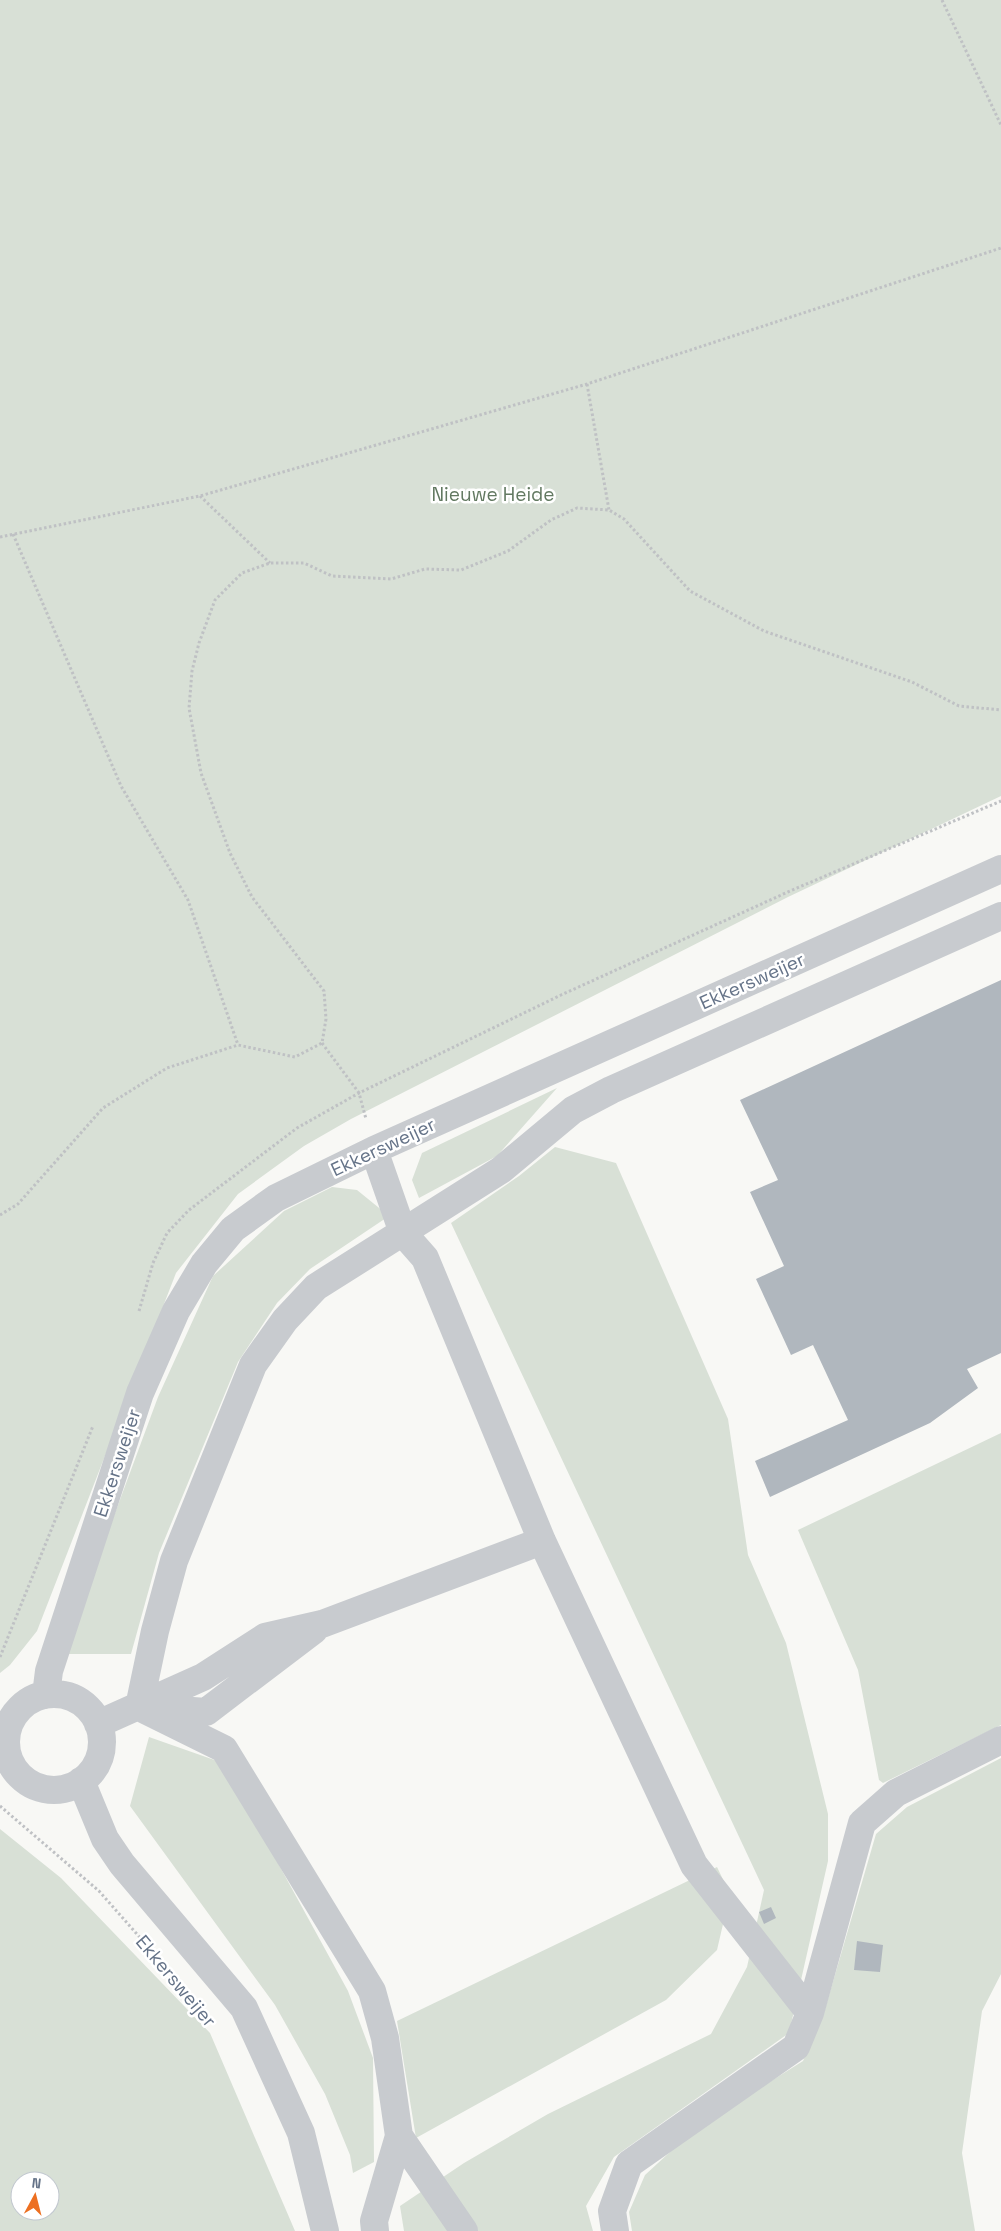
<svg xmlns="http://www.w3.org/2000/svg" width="1001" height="2231" font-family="'Space Grotesk',sans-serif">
<rect width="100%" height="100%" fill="#f8f8f5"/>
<path fill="#d8e0d6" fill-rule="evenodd" d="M0 0H1001V796L788 897 351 1119 304 1146 238 1194 176 1273 37 1631 10 1665 0 1673Z
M557 1088 497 1156 419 1198 412 1180 422 1153Z
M555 1147 616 1163 728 1419 748 1555 786 1643 828 1814V1861L789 2033 614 2157 586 2206 593 2231H404L400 2206 464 2163 548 2114 711 2034 747 1967 764 1890 451 1223 519 1176Z
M332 1187 357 1190 389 1216 310 1269 277 1303 238 1362 159 1553 131 1654H67L91 1578 158 1397 213 1276 284 1211Z
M1001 1433V1725L883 1783 879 1780 858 1670 798 1530Z
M149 1737 223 1763 348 1991 373 2058 374 2162 353 2173 350 2155 325 2094 275 2005 130 1806Z
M1001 1758V1974L982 2011 962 2153 975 2231H632L629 2212 645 2175 695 2129 803 2061 823 2016 876 1834 907 1807Z
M0 1829 61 1878 210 2033 295 2231H0ZM20 2181H50V2211H20Z
M717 1867 730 1894 717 1950 666 2000 416 2138 397 2021Z"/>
<path fill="#b0b7be" d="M1001 980V1353L967 1369 978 1388 930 1423 770 1497 755 1461 848 1420 813 1345 791 1355 756 1279 784 1266 750 1192 778 1180 740 1100Z
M771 1907 776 1918 764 1924 759 1912Z
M857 1941 883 1945 880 1972 854 1970Z"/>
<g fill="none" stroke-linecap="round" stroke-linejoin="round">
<path stroke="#bfc1c4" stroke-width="3" stroke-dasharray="2.5 2.5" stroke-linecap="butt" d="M942 0 1001 125
M587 384 609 510
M200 496 270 563
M13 534 121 786 188 900 238 1045
M0 537 200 496 587 384 1001 248
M322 1043 359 1093 366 1119
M0 1215 18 1204 103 1108 167 1068 238 1045 295 1057 322 1043 326 1019 324 991 252 897 230 853 201 773 189 708 192 671 199 643 215 600 242 573 270 563H304L332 576 391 579 425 569 461 570 508 551 551 520 577 508 609 510 624 519 690 591 764 631 912 682 959 706 1001 710
M139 1311 153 1263 167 1233 189 1210 297 1128 359 1093 561 995 790 891 1001 801
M0 1657 93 1426
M0 1806 99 1891 151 1950"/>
<path stroke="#c8cbcf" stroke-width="28" d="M374 1150 403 1233 425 1258 542 1541 694 1865 810 2013
M6 1742a48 48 0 1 1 96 0a48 48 0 1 1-96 0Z
M46 1695 49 1671 140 1393 176 1311 204 1264 233 1229 276 1198 374 1150 1001 869
M139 1707 155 1631 174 1561 253 1365 285 1320 316 1287 501 1170 573 1110 611 1090 1001 916
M139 1707 224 1749 372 1991 385 2038 399 2136 374 2221 375 2231
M153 1708 206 1712 314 1630
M98 1724 203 1677 265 1637 322 1624 542 1541
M81 1781 105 1839 122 1864 244 2008 301 2133 325 2231
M399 2136 464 2231
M615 2231 612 2211 629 2164 796 2047 810 2013 862 1823 896 1793 1001 1740"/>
</g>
<g text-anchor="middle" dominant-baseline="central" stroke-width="5" stroke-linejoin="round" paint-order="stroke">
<g font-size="19" fill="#627961" stroke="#fff">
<text x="493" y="494">Nieuwe Heide</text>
</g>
<g font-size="19" fill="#657388" stroke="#fff">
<text transform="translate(752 981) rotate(-24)">Ekkersweijer</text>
<text transform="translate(383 1147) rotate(-25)">Ekkersweijer</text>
<text transform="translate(117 1463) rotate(-72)">Ekkersweijer</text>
<text transform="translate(176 1981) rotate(50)">Ekkersweijer</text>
</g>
</g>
<g transform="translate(35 2196) rotate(7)"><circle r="24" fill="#ffffff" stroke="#c1c7cf"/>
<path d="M0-4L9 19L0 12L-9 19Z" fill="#ed6f21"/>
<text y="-8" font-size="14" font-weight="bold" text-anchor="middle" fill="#657388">N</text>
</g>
</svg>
